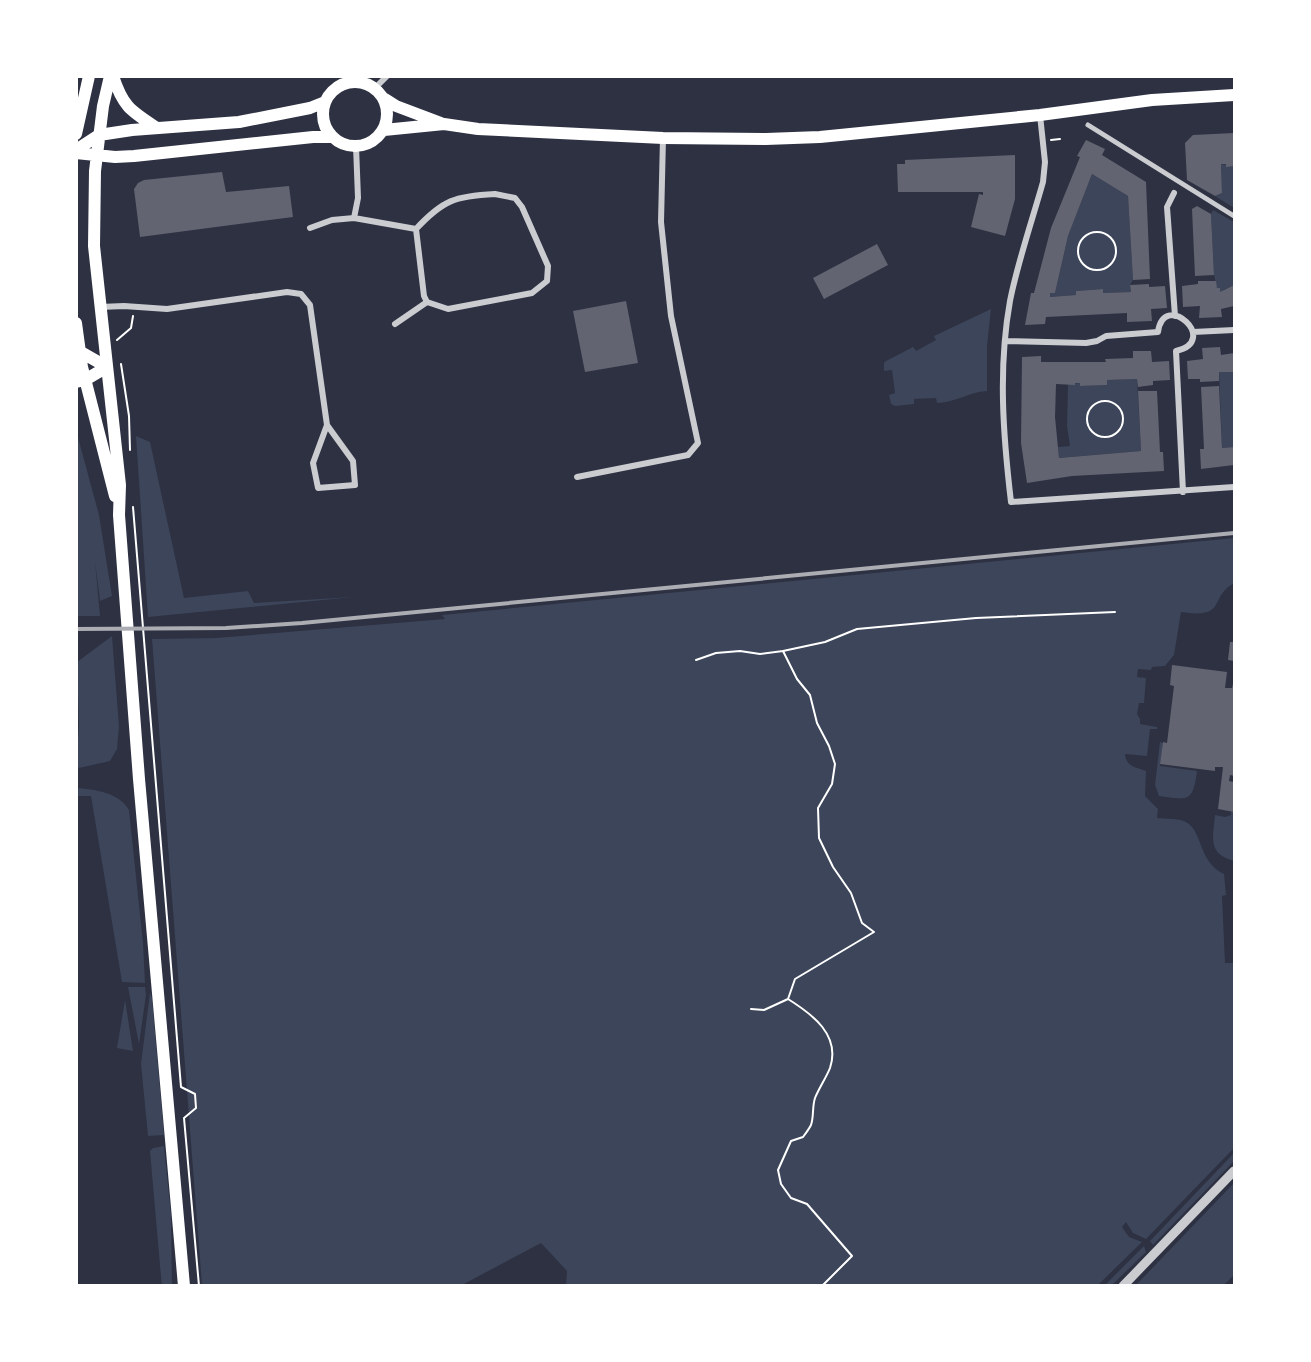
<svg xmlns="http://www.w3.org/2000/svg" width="1311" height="1362" font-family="'Public Sans',sans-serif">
<rect width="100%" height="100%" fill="#2d3142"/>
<path fill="#3c4559" d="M1221 164 1234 166V208L1215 196 1222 193Z
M1092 174 1128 196 1133 280 1130 285 1131 292 1103 293 1102 289 1076 291V295L1050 297V293H1055L1068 236Z
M1213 210 1234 222V285L1223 290V292H1220V288H1217L1214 275 1211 214Z
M991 309 987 346V391C969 392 954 403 937 403L936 398 914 399V404L895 406 891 404 889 395 895 393 892 370 884 371V363L886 361 913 347 916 351 936 340 934 336Z
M1219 372H1234V447L1222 448Z
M1137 379 1141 451 1059 458 1058 447 1070 446 1067 426 1068 384 1080 383V386L1107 385V380Z
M76 430 99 515 112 596 100 601 95 561 100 616H77Z
M136 436 150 442 184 598 248 591 254 603 354 597 148 617Z
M1234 538V583C1208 598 1228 619 1181 612L1174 655 1165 666 1152 667 1151 670 1138 669 1137 677 1146 678 1144 703H1139L1137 714 1140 719V724L1157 727V729H1150L1147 756 1125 754C1126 767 1136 767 1146 771L1145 796 1158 809 1157 818C1166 819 1178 818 1186 822 1203 831 1198 862 1224 874L1226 895 1222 896 1225 963H1234V1148L1146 1239 1133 1233 1126 1222 1122 1227 1129 1237 1142 1242 1098 1285H566L567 1271 541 1243 462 1285H202L152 639 216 638 445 619 442 615Z
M112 636 119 726 117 749 110 761 79 768 76 765 79 726 77 662Z
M1160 742 1163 743 1160 766 1197 771C1193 803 1188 800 1159 796L1155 785Z
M76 788C94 789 120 793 129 810L143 943 145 983 122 982 91 796H77Z
M1231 811 1234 812V861C1207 854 1213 837 1215 815L1225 817 1231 815Z
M128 987H145L146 995 139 1044Z
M150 992 152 998 164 1135 148 1136 141 1064Z
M125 1000 133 1051 117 1048Z
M164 1146 171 1215 172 1285H162L161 1277 150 1151 153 1148Z
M1234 1153V1161L1153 1245 1150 1241Z
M1234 1183V1275L1224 1285H1136Z
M1144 1246 1146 1252 1112 1285H1105Z"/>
<path fill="#626471" d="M1234 133V166L1226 167V164H1221L1222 193 1215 196 1187 180 1185 143 1193 135Z
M1086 140 1105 149 1102 155 1146 182 1150 279 1133 280 1128 196 1092 174 1068 236 1055 293H1050V297L1076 295V291L1103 289V293L1131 292 1130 285 1149 284V287L1165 286 1167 308 1151 309 1152 321 1127 322V313L1046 317 1045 324 1025 325 1031 293H1034L1051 228 1080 157 1077 156Z
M1015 155V199L1005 236 971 227 979 194 983 195V192H898L897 164H905V160Z
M222 172 226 192 289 186 293 217 140 237 134 189 138 183 144 180Z
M1197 206 1211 214 1214 275 1195 276 1192 209Z
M877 244 888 265 824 299 813 278Z
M1198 281H1216L1217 288H1220V292L1234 285V306L1221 309 1222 317 1199 318 1200 306 1183 307 1182 286 1198 284Z
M626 301 638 363 585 372 573 311Z
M1220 347 1221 355 1234 353V372H1219V381L1200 382V379H1188L1187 361 1203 359 1202 348Z
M1133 351H1151L1152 362 1169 361 1170 380 1153 381V385L1138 387 1137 379 1107 380V385L1080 386V383H1075V385L1056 384 1055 417 1059 458 1141 451 1138 391H1157L1160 452H1163L1164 471 1072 476 1027 483 1021 443 1022 357 1041 356V362H1106L1105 359 1133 358Z
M1219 386 1222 448 1234 447V465L1201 469 1200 449H1204L1201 387Z
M1230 642H1234V661L1228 660Z
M1172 665 1227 672 1225 688H1232L1234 680V776L1230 775 1229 781 1234 782V812L1218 809 1223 767H1215V771L1160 764 1163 742 1167 743 1174 686 1170 685Z"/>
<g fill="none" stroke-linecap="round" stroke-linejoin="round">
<path stroke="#fff" stroke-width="2" d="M1051 140 1060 139
M1078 251a19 19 0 1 1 38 0a19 19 0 1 1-38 0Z
M117 340 131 328 133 316
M121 364 129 416 130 450
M1087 419a18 18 0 1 1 36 0a18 18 0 1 1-36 0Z
M133 507 181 1087 195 1094 196 1108 184 1118 199 1286
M783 651 797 679 810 695 817 723 829 746 835 764 832 784 818 808 819 838 833 867 851 893 862 923 874 932 795 979 788 999C812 1014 841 1035 830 1068 826 1078 819 1088 815 1098 812 1107 814 1117 811 1125 809 1129 806 1133 803 1137L791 1141 778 1170 781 1184 791 1198 807 1204 852 1256 822 1286
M696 660 716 653 740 651 760 654 783 651 825 642 857 629 976 618 1115 612
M751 1009 764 1010 788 999"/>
<path stroke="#caccd0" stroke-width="5" d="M1088 125 1234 216"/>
<path stroke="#caccd0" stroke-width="6" d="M375 88 387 76
M1040 115 1045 162 1043 182C1032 221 1018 261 1010 301 998 368 1003 434 1011 502L1234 487
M356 146 358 198 354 218 416 229
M1174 193 1167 207 1175 316
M495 194 515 198 522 207 548 266 547 281 532 293 448 309 427 302 424 296 416 229C443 200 455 196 495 194Z
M310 228 332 220 354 218
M100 307 124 306 167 309 287 292 301 294 310 305 327 425 353 461 355 485 318 488 313 463 327 425
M395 324 427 302
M1193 332 1234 330
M1006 341 1086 343 1097 341 1106 336 1158 332C1164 289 1221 341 1176 351L1183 492
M577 477 688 455 698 443 671 316 661 222 663 138"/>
<path stroke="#caccd0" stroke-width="9" d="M1123 1286 1234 1171"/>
<path stroke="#fff" stroke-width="12" d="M110 76 103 106 95 171 94 246 120 485 119 515 139 779 184 1286
M113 76C123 107 131 111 157 128
M323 114a32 32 0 1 1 64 0a32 32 0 1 1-64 0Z
M385 99 396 106 441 123
M384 130 444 124 478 129 663 138 766 139 820 137 1040 115 1152 100 1234 95
M76 134 89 76
M76 150 99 135 132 130 239 122 310 108 325 102
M76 153 115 157 134 156 313 137H333
M76 323 82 367 115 496
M79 351 107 367
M76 382 85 380 107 367"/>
<path stroke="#abadb3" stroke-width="4" d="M76 629 226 628 302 623 1234 533"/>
</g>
<rect width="1311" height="1362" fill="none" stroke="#ffffff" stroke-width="156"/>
</svg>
